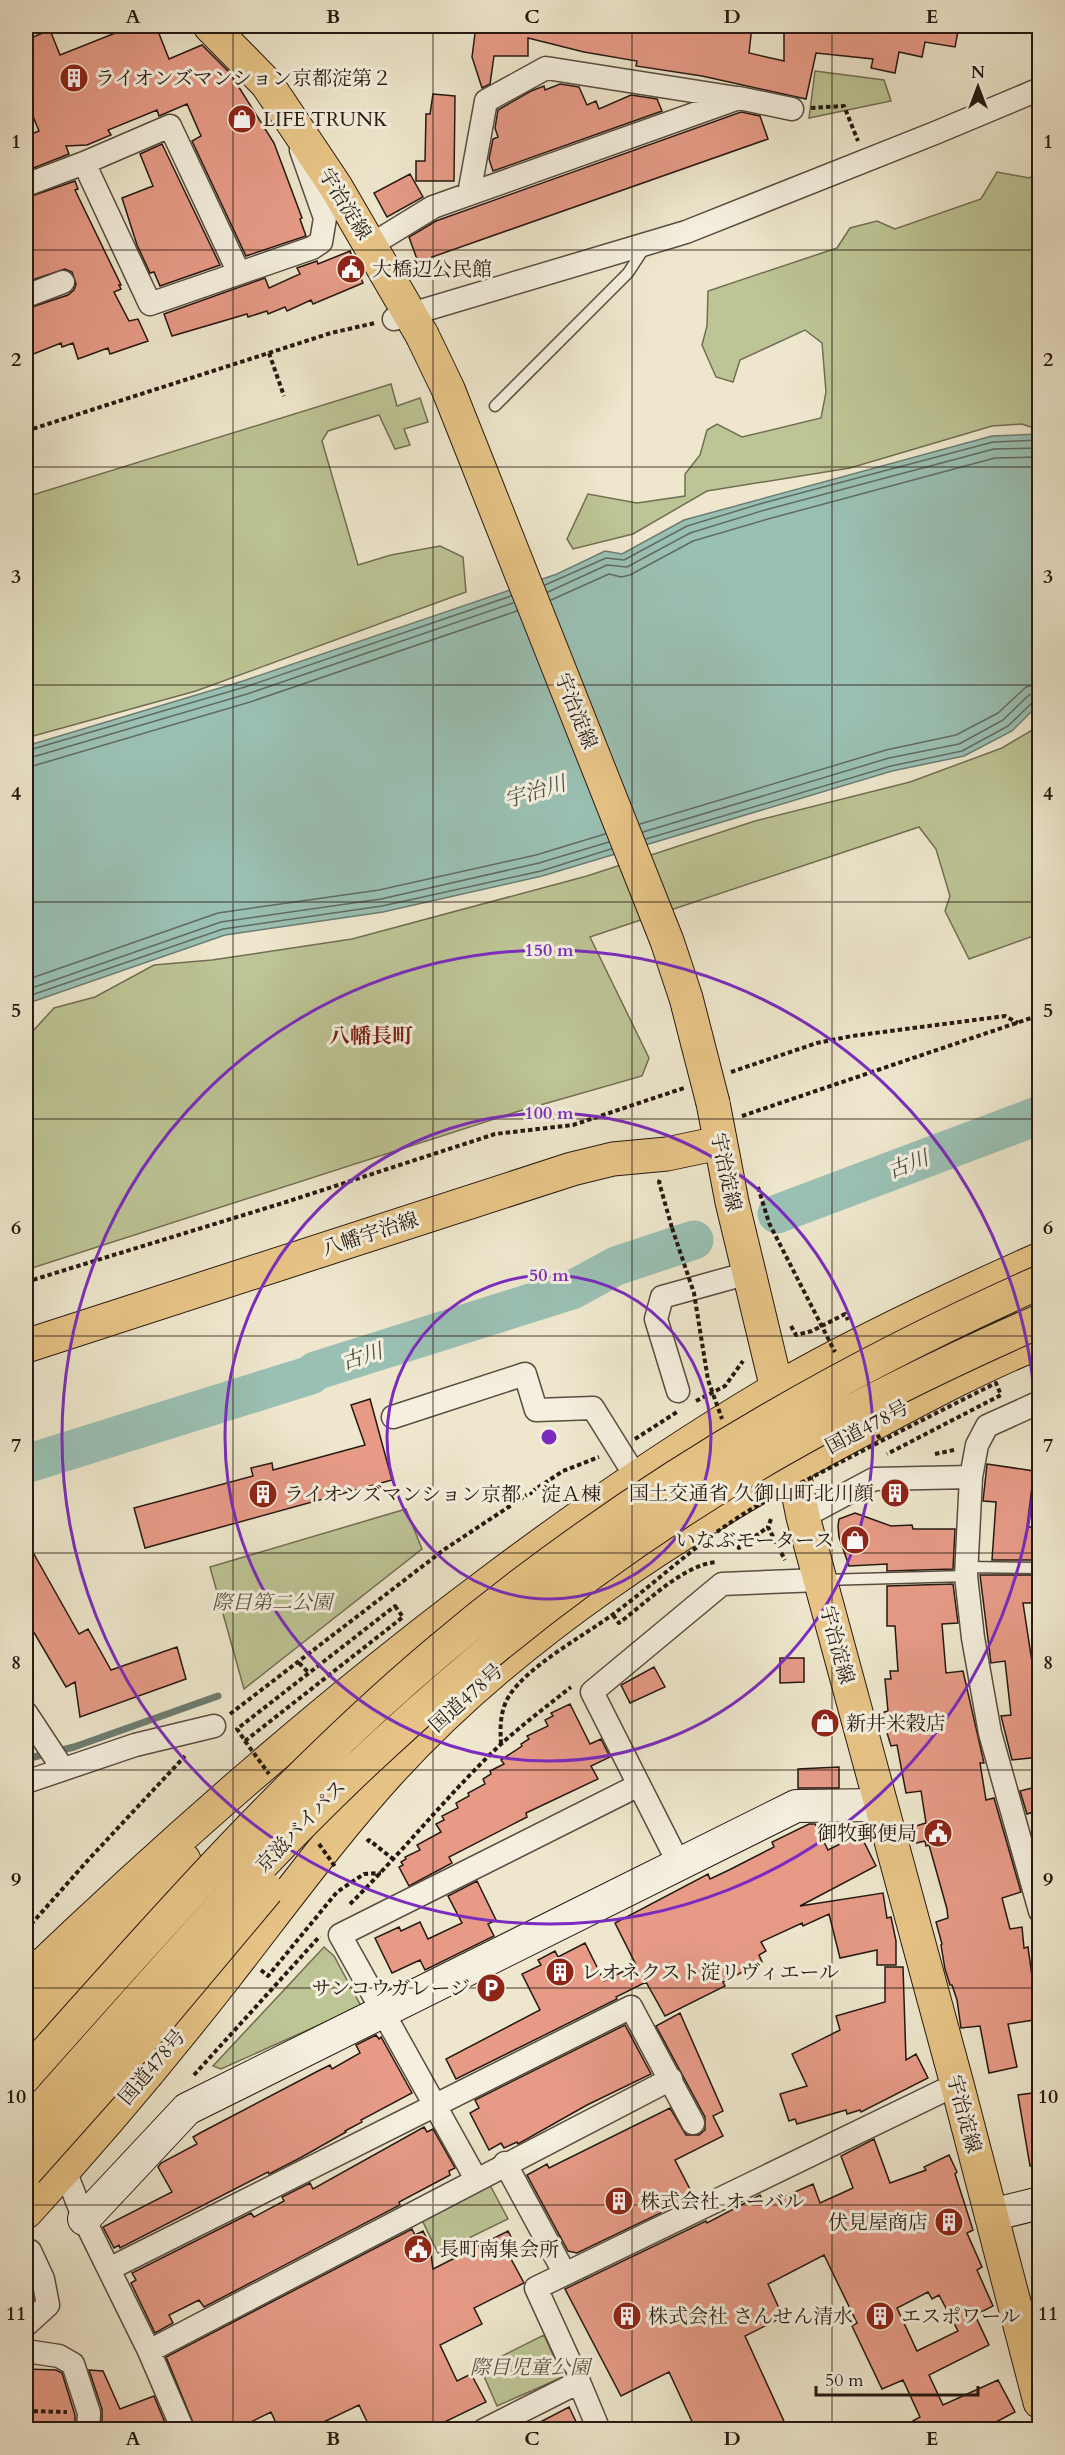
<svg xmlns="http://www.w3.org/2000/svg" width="1065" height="2455" font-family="Cardo,'Noto Serif JP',serif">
<rect width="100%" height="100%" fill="#eee7cd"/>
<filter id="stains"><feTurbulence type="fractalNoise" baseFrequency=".00333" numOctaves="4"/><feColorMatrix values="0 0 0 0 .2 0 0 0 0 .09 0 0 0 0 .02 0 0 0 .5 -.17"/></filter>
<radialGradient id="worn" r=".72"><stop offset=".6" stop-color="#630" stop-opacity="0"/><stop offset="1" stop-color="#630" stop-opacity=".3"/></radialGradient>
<path fill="#bdc495" stroke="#726e53" stroke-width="1.5" d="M815 71 884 80 891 101 809 118Z
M997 172 1029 178 1039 173V430L1022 424 992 426 850 468 707 491 633 534 573 549 567 539 588 494 637 503 685 496V474L700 455 707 430 717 424 742 437 821 418 826 392 822 343 805 330 740 360 733 382 716 377 702 345 707 326 708 291 837 248 850 228 877 221 895 229 981 199Z
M391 384 397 406 420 398 428 422 404 429 410 445 395 449 379 415 328 431 322 441 358 565 391 555 440 546 463 557 466 592 196 691 26 738V497Z
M1039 726V934L969 959 945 911 950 896 936 849 919 827 590 937 649 1058 642 1076 516 1112 26 1270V1035L31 1033 54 1008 95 997 154 965 212 960 352 939 587 876 755 821 910 782 1002 748Z
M406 1509 422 1549 244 1689 210 1567Z
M324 1947 334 1956 361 2006 221 2069 213 2066Z
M490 2185 508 2219 438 2253 422 2220Z
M544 2335 563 2377 497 2406 480 2367Z"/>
<path fill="#9ac0b3" stroke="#6c7d72" stroke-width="1.5" d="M1039 434V704L1012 731 964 756 892 771 542 876 383 912 225 935 26 1004V746L243 681 557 574 605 551 622 554 684 520 992 436Z"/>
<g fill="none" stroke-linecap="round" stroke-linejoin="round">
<path stroke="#606c62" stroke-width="1.5" d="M545 585 606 558 624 560 687 526 763 503 993 442 1040 440
M548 592 607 565 627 567 690 533 765 510 994 449 1040 448
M551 600 609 574 621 577 630 575 693 541 768 519 995 458 1040 457
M26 751 245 687 511 596
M26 759 247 694 513 603
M26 768 250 702 517 611
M640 824 886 750 956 735 998 713 1026 687 1040 683
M643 832 889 758 959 744 1003 720 1029 695 1040 692
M646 839 891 766 962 751 1008 726 1033 702 1040 700
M26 980 218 913 379 890 536 855 605 834
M26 990 221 922 381 899 539 863 609 842
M26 997 223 929 382 906 541 871 611 849"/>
<path stroke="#6c7d72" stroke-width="7" d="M26 1747 30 1758 74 1747 218 1696"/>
<path stroke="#9ac0b3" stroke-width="39" d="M777 1214 1040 1115
M26 1464 311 1375 315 1371 572 1290 616 1266 694 1240"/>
</g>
<path fill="#e79b87" stroke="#261811" stroke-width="1.5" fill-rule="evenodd" d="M133 26H156L169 59 202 45 230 73 274 143 302 218 300 219 306 236 246 256 192 141 201 136 187 104 159 116 157 110 108 130 111 135 87 145 66 146 69 154 26 171V136L39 131 26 99V40L50 30 60 55Z
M476 26H752L749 53 784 61V26H959L955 47 925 42 922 57 899 52 895 73 871 68 873 59 816 53 806 99 702 76 636 66 637 61 584 52 528 38V56H494L490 84 482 88 472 57Z
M560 84 579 87 587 105 596 101 599 109 631 95 657 99 662 111 493 171 489 159 493 139 498 137 495 128 498 110 531 91 544 86 545 90Z
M433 94 455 96 454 181H416V161H425L426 114H430Z
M741 112 760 116 768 139 418 262 409 237 436 221Z
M162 144 220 265 160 286 154 272 150 273 137 245 122 198 153 186 140 154Z
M410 174 423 197 387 217 374 193Z
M75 181 78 189 75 190 121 285H119L121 289 114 292 129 321 138 319 148 341 110 354 108 348 78 359 73 343 62 347 61 343 26 357V309L68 295 74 290 76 284 72 272 65 269 26 282V198Z
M350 251 363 283 313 304 311 300 287 311 285 307 268 314 267 311 248 317 247 314 172 336 164 314 265 278 269 288 300 274 297 268 317 261 318 264Z
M370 1399 392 1480 145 1548 134 1508 253 1476 251 1468 272 1463 273 1470 365 1445 351 1405Z
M987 1464 1034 1471 1027 1527H1037L1034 1560H992L996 1502 983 1501Z
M855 1513 891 1526 912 1525 913 1529H955L953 1569 887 1571V1564L849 1566 839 1537 838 1526 839 1519Z
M26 1540 79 1634 88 1629 111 1670 177 1647 186 1679 80 1717 75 1682 66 1687 26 1619Z
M980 1575H1033L1032 1603H1023L1036 1688H1040V1757L1012 1760 1001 1716 1011 1715 1005 1661 991 1663Z
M953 1584 958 1623 942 1624 946 1673 963 1671 984 1763H980L986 1800 994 1798 1021 1892 1002 1898 1010 1929 1022 1927 1024 1948 1028 1947 1035 1998 1040 1997V2019L1008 2024 1017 2067 989 2073 980 2026 961 2028 957 2000 952 1985H950L945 1969 941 1945 942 1944 936 1922 948 1918 947 1909 929 1845 926 1846 925 1841 912 1844 909 1828 926 1823 921 1791 906 1793 897 1745 891 1746 881 1713 888 1711 885 1679H891L890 1671H898L895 1626H887V1586Z
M780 1658H804V1682L780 1683Z
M654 1667 665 1687 630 1703 621 1685Z
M570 1704 590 1744 601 1739 610 1757 591 1766 598 1779 526 1813 527 1817 449 1857 452 1863 409 1886 399 1867 403 1865 401 1862 406 1859 405 1857 420 1850 417 1845 441 1832 436 1824 444 1820 442 1816 458 1808 456 1803 469 1796 468 1793 485 1784 483 1779 491 1774 490 1771 504 1764 501 1760 522 1746 521 1744 529 1739 527 1736 548 1726 545 1720 553 1716 551 1713Z
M839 1767V1788H798V1769Z
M1040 1786V1810L1027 1814 1020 1791Z
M809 1824H815L828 1850 860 1834 876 1866 800 1906 883 1893 887 1918 891 1917 896 1941V1965H877V1950L840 1958 829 1914 803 1926 802 1923 761 1942 766 1951 759 1955 762 1962 723 1982 725 1986 665 2016 646 1982 616 1997 617 1999 456 2079 446 2059 540 2010 522 1974 541 1965 538 1960 555 1951 558 1957 585 1943 604 1981 636 1965 615 1923 708 1874 710 1879 729 1870 774 1847 772 1842Z
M477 1881 496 1920 488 1924 494 1936 425 1970 420 1960 392 1973 375 1938 399 1927 401 1931 420 1922 428 1939 462 1923 448 1896Z
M885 1967H903L906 2060 916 2054 928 2078 861 2112 860 2110 847 2114 846 2110 797 2124 795 2119 789 2121 780 2094 807 2086 792 2054 840 2030 836 2016 885 2002Z
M680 2013 723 2111 713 2116 723 2136 675 2160 694 2197 577 2253 568 2251 527 2175 547 2164 549 2168 670 2108 686 2135H699L705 2130V2117L656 2026Z
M625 2025 651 2074 587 2105 518 2144 517 2142 504 2148 501 2143 489 2150 470 2113 479 2108 475 2100Z
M376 2035 379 2039 381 2037 412 2093 361 2120 362 2122 345 2131 346 2132 300 2158 269 2174 268 2172 120 2248 119 2245 114 2248 103 2227 172 2192 158 2167 161 2163 197 2144 193 2137 200 2133 318 2071 330 2065 332 2069 360 2053 356 2045Z
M1040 2092V2165L1030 2166 1018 2095Z
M424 2127 427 2132 433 2129 455 2168 449 2171 450 2175 399 2202 400 2205 204 2307 199 2300 169 2315 173 2323 155 2333 131 2283 136 2280 132 2273 251 2213 254 2217 284 2201 282 2197 310 2183 313 2189Z
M874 2139 890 2183 926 2170 924 2167 949 2155 957 2172 955 2174 973 2230 967 2233 982 2267 977 2270 993 2306 975 2315 989 2345 929 2375 943 2405 998 2380 1015 2412 981 2430H897L920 2417 903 2380 882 2389 852 2326 857 2323 824 2255 768 2284 783 2317 745 2336 788 2430H696L669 2372 621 2396 565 2289 706 2221 707 2223 760 2195 765 2205 813 2184 820 2203 853 2188 841 2156ZM928 2292 932 2299 939 2295 958 2331 917 2351 897 2308Z
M412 2229 415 2235 423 2231 430 2245 433 2269 508 2231 519 2252 510 2257 524 2283 474 2308 482 2324 440 2345 457 2381 471 2374 486 2402 428 2430H371L359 2405 307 2430H279L271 2412 235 2430H196L166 2357Z
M26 2369 56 2370 62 2373 75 2415V2430H26Z
M89 2370 103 2371 120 2409 154 2396 168 2430H102V2409Z
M569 2407 580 2430H525Z"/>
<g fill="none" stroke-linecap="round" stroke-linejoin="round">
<g stroke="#584c40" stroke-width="13">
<path id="lane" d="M495 406 628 273 645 247
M967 1567 1040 1568
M823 1580 966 1576"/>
</g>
<g stroke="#584c40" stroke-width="25">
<path id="street" d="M84 163 150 304 312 248 321 242 325 218 301 150
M26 185 84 163 170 126 239 273
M469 194 486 101 546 68 737 98
M371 245 433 207 739 98 792 109
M26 296 63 282
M394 319 686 232 935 133 1040 89
M678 1391 656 1319 662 1297 749 1273
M1040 1402 987 1426 977 1445 971 1477 966 1576 973 1638 990 1733 1040 1911
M393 1417 525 1374 536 1410 593 1408 636 1477
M803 1517 874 1479 971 1477
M26 1713 63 1769
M26 1782 135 1745 214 1726
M679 1864 592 1692 722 1584 819 1580
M60 2158 84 2219 149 2351 183 2430
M505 2163 565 2274
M476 2179 340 1935 639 1785
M109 2269 631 2007 693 2123
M26 2325 48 2305 43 2279 30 2251
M26 2351 59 2356 73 2364 89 2413 88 2430
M149 2351 671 2079
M484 2430 579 2382
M599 2430 579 2382 536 2288 957 2084"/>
</g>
<g stroke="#261811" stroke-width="34">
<path id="secondary" d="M991 2215 1040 2203
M84 2219 187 2109 796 1806 881 1805"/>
</g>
<g stroke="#261811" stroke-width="35">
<path id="primary" d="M210 26 267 84 336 187 422 335
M713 1103 732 1202 777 1389 803 1517 957 2084 1040 2402
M26 1346 572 1169 613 1159 667 1154 719 1143"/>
</g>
<g stroke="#261811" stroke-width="35">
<path id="highway" d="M26 1981C173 1840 325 1706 488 1584 581 1514 675 1449 775 1390 860 1341 950 1299 1040 1259
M26 2026 184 1860
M26 2212C97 2135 164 2055 228 1973 281 1905 332 1835 390 1771 519 1630 684 1526 850 1436 912 1403 975 1368 1040 1342"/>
</g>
<path stroke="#261811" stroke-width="4" stroke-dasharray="4.5 3" stroke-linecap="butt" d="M811 108 844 106 858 141
M269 353 284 396
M26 431 331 333 375 323
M731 1072 817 1043 852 1036 1005 1016 1018 1023
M742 1116 1040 1015
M660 1180 659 1182 672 1228
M26 1282 286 1202 495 1134 573 1125 684 1088
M791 1326 796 1335 812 1331 845 1314 848 1320
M696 1401 725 1386 743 1361
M635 1439 677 1412
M935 1454 954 1450
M771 1519 768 1527 785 1560
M735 1535 731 1538 739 1548 768 1527
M395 1606 403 1617 245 1741 237 1729Z
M613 1615 619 1623C646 1603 684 1564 717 1562
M299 1663 309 1673
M230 1714 445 1549 563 1471 599 1457
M367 1842 369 1840 393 1859
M350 1904C402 1853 447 1795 500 1745 522 1725 547 1706 571 1687
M26 1930 89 1859 185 1756
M261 1970 268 1976 337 1892 364 1874 381 1873
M194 2075 320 1936
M26 2411 67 2412"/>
<use href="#lane" stroke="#f4efde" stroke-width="10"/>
<use href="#street" stroke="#f4efde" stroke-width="22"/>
<use href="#secondary" stroke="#f4efde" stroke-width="32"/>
<use href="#primary" stroke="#e7c486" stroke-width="33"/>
<use href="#highway" stroke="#e7c486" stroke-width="33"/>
<g stroke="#261811" stroke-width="35" stroke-linecap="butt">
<path id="primary-bridge" d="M422 335 448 389 667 941 686 998 713 1103"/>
</g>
<g stroke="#261811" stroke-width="35" stroke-linecap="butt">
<path id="highway-bridge" d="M26 2075C156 1929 285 1781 435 1654 617 1500 822 1379 1040 1282
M26 2126C142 1996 256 1861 385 1743 505 1632 639 1531 781 1450 865 1402 951 1360 1040 1321
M26 2171 116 2070 267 1890"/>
</g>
<path stroke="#261811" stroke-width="4" stroke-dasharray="4.5 3" stroke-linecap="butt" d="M758 1187 769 1223 835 1352
M672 1228 694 1293 708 1380 722 1419
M874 1428 881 1441
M245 1741 269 1774
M501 1744C500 1727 500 1711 509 1696 529 1665 582 1637 612 1615 657 1582 698 1542 745 1513 768 1498 794 1487 818 1474 877 1443 936 1413 996 1383L1001 1395 887 1454
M319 1844 336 1868"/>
<use href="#primary-bridge" stroke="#e7c486" stroke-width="33"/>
<use href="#highway-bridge" stroke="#e7c486" stroke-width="33"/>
</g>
<path fill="none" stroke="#261811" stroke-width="1.5" stroke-opacity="0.55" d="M233 26V2430M433 26V2430M632 26V2430M832 26V2430M26 250H1040M26 467H1040M26 685H1040M26 902H1040M26 1119H1040M26 1336H1040M26 1553H1040M26 1770H1040M26 1988H1040M26 2205H1040"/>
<g fill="none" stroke="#7b2cbf" stroke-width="3">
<circle cx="549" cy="1437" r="162"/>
<circle cx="549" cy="1437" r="324"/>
<circle cx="549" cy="1437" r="487"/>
</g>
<defs>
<g id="building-disc" transform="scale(1.5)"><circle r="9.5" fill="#8f2418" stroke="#f4efde"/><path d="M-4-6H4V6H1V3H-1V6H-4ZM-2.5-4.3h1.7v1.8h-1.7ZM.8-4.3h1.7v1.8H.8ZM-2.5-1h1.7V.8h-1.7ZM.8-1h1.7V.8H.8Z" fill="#fff"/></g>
<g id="shop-disc" transform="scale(1.5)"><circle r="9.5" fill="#8f2418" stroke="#f4efde"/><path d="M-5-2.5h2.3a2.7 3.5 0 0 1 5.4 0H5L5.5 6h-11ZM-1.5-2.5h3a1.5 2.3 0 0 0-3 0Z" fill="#fff"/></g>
<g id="civic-disc" transform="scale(1.5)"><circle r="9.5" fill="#8f2418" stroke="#f4efde"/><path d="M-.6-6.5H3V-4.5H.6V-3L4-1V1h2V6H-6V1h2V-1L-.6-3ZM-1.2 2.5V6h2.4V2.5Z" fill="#fff"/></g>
<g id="parking-disc" transform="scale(1.5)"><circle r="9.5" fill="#8f2418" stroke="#f4efde"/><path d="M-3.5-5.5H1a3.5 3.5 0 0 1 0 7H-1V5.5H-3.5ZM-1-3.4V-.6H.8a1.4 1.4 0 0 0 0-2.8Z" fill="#fff"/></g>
</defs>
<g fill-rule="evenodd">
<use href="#building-disc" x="74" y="78"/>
<use href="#shop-disc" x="242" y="119"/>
<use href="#civic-disc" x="351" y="269"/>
<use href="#building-disc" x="895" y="1493"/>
<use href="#building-disc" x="263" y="1494"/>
<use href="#shop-disc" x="855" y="1540"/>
<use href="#shop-disc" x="825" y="1723"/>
<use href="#civic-disc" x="938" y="1833"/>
<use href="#building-disc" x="560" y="1972"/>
<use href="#parking-disc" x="491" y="1988"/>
<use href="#building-disc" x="619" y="2201"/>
<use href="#building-disc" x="949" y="2222"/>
<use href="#civic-disc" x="418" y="2249"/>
<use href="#building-disc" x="627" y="2316"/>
<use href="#building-disc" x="880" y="2316"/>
</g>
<g text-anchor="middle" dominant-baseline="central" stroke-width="6" stroke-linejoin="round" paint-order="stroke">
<g font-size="20" fill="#261811" stroke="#f4efde" text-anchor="start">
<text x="95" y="78">ライオンズマンション京都淀第２</text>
<text x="263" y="119">LIFE TRUNK</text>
<text x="372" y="269">大橋辺公民館</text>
<text x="874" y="1493" text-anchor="end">国土交通省 久御山町北川顔</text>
<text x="284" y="1494">ライオンズマンション京都・淀Ａ棟</text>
<text x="834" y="1540" text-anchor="end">いなぶモータース</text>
<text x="846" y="1723">新井米穀店</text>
<text x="917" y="1833" text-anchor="end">御牧郵便局</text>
<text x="581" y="1972">レオネクスト淀リヴィエール</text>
<text x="470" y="1988" text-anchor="end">サンコウガレージ</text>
<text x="640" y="2201">株式会社 オーバル</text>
<text x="928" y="2222" text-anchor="end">伏見屋商店</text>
<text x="439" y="2249">長町南集会所</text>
<text x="648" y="2316">株式会社 さんせん清水</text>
<text x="901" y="2316">エスポワール</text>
</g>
<g font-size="20" fill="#261811" stroke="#f4efde">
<text transform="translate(345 204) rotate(58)">宇治淀線</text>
<text transform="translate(576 711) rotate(68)">宇治淀線</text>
<text transform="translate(726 1172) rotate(78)">宇治淀線</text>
<text transform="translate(370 1234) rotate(-18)">八幡宇治線</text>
<text transform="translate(867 1427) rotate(-28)">国道478号</text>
<text transform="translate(837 1645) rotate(75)">宇治淀線</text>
<text transform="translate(466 1698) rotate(-42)">国道478号</text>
<text transform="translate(301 1826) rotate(-46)">京滋バイパス</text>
<text transform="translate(152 2067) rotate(-50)">国道478号</text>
<text transform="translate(964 2114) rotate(75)">宇治淀線</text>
</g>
<g font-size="20" font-style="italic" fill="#5b543f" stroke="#f4efde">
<text x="272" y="1602">際目第二公園</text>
<text x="530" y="2367">際目児童公園</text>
</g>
<g font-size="21" font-style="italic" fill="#4f534a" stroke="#f4efde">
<text transform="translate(535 792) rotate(-17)">宇治川</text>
<text transform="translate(908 1165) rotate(-21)">古川</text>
<text transform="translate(362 1357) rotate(-18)">古川</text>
</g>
<g font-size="21" font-weight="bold" fill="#7a1f14" stroke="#f4efde">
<text x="371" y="1036">八幡長町</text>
</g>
</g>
<circle cx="549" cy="1437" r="9" fill="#7b2cbf" stroke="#f4efde" stroke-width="3"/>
<g font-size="18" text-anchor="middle" font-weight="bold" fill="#7b2cbf" stroke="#f4efde" stroke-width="6" stroke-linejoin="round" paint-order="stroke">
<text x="549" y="956">150 m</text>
<text x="549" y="1119">100 m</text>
<text x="549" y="1281">50 m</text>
</g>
<rect width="1065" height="2455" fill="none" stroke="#eee7cd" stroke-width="66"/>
<g transform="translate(978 87)" stroke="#f4efde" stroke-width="4.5" paint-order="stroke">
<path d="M0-4.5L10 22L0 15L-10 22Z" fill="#261811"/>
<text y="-9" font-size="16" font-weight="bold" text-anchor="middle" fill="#261811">N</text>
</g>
<path d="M816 2386v9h162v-9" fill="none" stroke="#261811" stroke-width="3"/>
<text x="825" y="2386" font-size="18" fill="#261811" stroke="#f4efde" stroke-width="4.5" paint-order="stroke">50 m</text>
<rect x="33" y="33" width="999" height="2389" fill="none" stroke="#261811" stroke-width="2"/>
<g font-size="20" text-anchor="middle" font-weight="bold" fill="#261811">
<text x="133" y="23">A</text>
<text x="333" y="23">B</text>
<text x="532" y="23">C</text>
<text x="732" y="23">D</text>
<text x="932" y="23">E</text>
<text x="16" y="148">1</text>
<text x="1048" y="148">1</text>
<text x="16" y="366">2</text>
<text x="1048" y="366">2</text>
<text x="16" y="583">3</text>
<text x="1048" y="583">3</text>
<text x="16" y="800">4</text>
<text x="1048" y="800">4</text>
<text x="16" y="1017">5</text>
<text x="1048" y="1017">5</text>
<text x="16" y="1234">6</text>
<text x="1048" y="1234">6</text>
<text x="16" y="1452">7</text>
<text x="1048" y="1452">7</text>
<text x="16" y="1669">8</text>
<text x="1048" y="1669">8</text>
<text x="16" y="1886">9</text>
<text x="1048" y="1886">9</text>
<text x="16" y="2103">10</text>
<text x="1048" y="2103">10</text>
<text x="16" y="2320">11</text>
<text x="1048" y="2320">11</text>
<text x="133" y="2445">A</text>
<text x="333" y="2445">B</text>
<text x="532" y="2445">C</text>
<text x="732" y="2445">D</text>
<text x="932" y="2445">E</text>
</g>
<rect width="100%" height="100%" filter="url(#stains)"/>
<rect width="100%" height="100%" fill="url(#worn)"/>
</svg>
